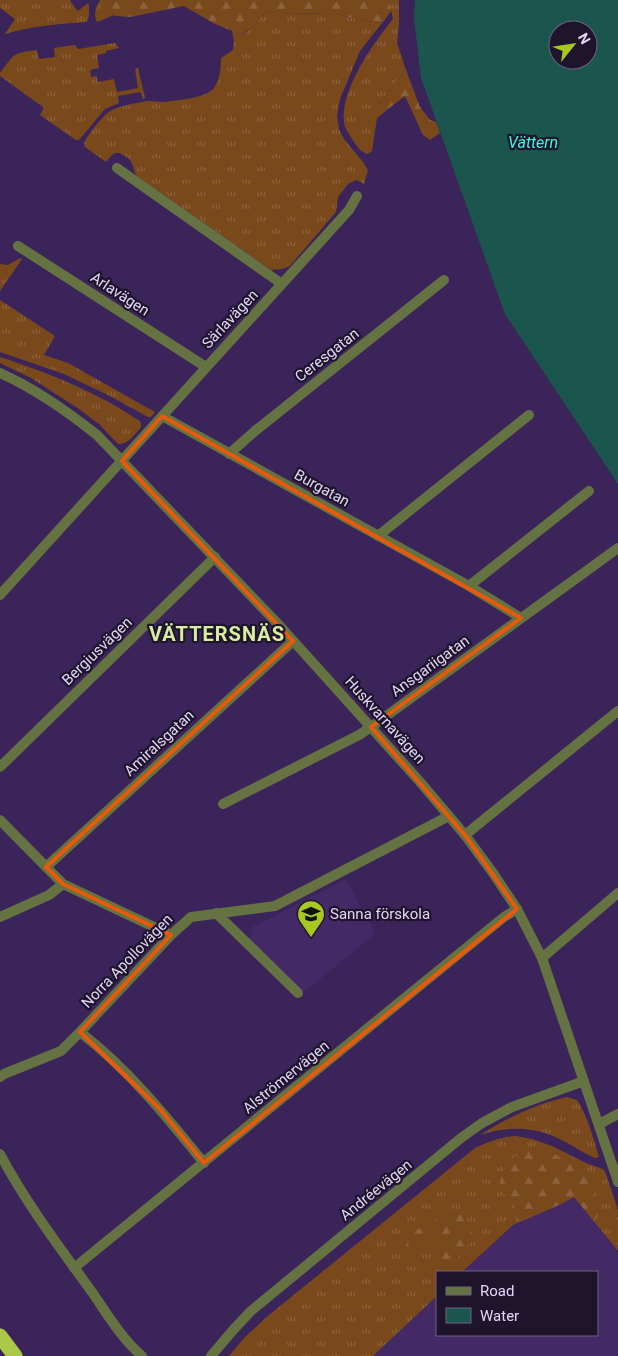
<svg xmlns="http://www.w3.org/2000/svg" width="618" height="1356" font-family="Roboto,sans-serif">
<defs>
<pattern id="grass-tufts" width="24" height="20" patternUnits="userSpaceOnUse" patternTransform="scale(1.25)"><rect width="24" height="20" fill="#79491c"/><path d="M3 7l-1-3M5 7V3M7 7l1-3M15 17l-1-3M17 17v-4M19 17l1-3" fill="none" stroke="#8c623e"/></pattern>
<pattern id="forest-firs" width="22" height="20" patternUnits="userSpaceOnUse" patternTransform="scale(1.25)"><rect width="22" height="20" fill="#79491c"/><path d="M5 1l3.5 6h-7zM16 11l3.5 6h-7z" fill="#8c623e"/></pattern>
</defs>
<rect width="100%" height="100%" fill="#3b245a"/>
<path fill="#442967" d="M346 879 375 934 304 992 250 941 253 927Z
M575 1197 618 1252V1356H373L437 1296V1335H597V1272H462L513 1225 559 1205Z"/>
<path fill="url(#grass-tufts)" d="M0 0H71L70 1 78 11 88 3 89 5V15L87 22C59 24 31 26 5 34L15 19 0 8Z
M100 0H114L109 10 114 15 97 22C93 14 96 7 100 0Z
M389 0H399V25L397 43 406 70 380 102 388 109 377 118 372 151 368 154C361 153 356 145 352 139 349 134 344 127 344 122 340 90 374 42 393 19Z
M265 12 274 13 334 14 378 23 386 18 360 51 340 99 337 115 339 129 344 139 363 162 368 170 364 184 359 181 356 180 348 184 338 197 336 212 290 266 282 269 271 270 137 176C133 171 134 165 130 160 128 158 126 156 123 155 115 149 111 156 106 162L85 147 84 143C89 133 104 113 114 109 124 105 137 103 148 101 153 101 158 102 163 102 177 100 205 99 214 88 220 80 221 67 221 58L233 50 234 41 232 31 243 35 255 24Z
M115 43 119 48 106 51V53L97 55 99 68 90 70 91 77 97 76 98 82 114 79 117 92 138 88 135 69 138 68 145 98 143 99 141 92 118 96 119 103 105 109 79 140H76L40 115 43 110V107L0 76V73C15 53 13 53 37 50L39 59 55 57 54 48 75 45 78 49Z
M20 258 22 259 0 291V264L8 265Z
M0 300 55 336 44 355 68 363 155 412 151 417H148L110 396 64 374 0 352Z
M0 357C49 373 99 393 141 422V427C135 434 128 445 118 444L99 424 79 409 31 378 0 363Z
M567 1097 577 1100C588 1117 593 1137 599 1157L595 1158C581 1152 568 1142 553 1136 530 1126 503 1127 480 1135 505 1119 538 1103 567 1097Z
M516 1136 532 1139 552 1146 586 1163 600 1168 604 1170 606 1174 618 1210V1251L574 1197 559 1205 513 1225 462 1272H437V1296L373 1356H229L245 1337 269 1315 475 1148C488 1142 501 1137 516 1136Z"/>
<path fill="url(#forest-firs)" d="M114 0H389L392 10 386 18 378 23 334 14 274 13 265 12 255 24 242 35 215 24 184 6 130 17 115 16 109 10Z
M406 70 420 107 430 120 436 122 440 133 430 140 423 135 405 96 388 109 380 102Z
M531 1148 546 1150 587 1171 593 1182 596 1199 601 1209 597 1218 593 1220 574 1197 559 1205 517 1223 515 1207 504 1194 499 1185 506 1163 519 1154Z
M456 1212 462 1215 474 1237 471 1243 463 1250 451 1268 443 1272H440L436 1268 438 1253 435 1240 428 1239 410 1258H408C404 1250 407 1239 411 1232L433 1222 442 1216Z"/>
<path fill="#1a564d" fill-rule="evenodd" d="M415 0H618V484L505 314 421 78 414 18ZM558 30H588V60H558Z"/>
<g fill="none" stroke-linecap="round" stroke-linejoin="round">
<path stroke="#657242" stroke-width="10" d="M117 168 282 284
M18 246 206 367
M162 416 469 586 521 618
M229 454 255 431 444 280
M378 536 529 415
M469 586 589 491
M0 595 349 210 357 196
M0 767 215 557
M223 804 359 735 371 727 618 548
M0 820 63 884 171 935
M465 835 618 711
M46 867 293 641
M216 913 298 993
M0 917 49 895 63 884
M542 958 618 893
M80 1032C128 1069 166 1116 204 1163
M0 1077 4 1074 61 1051 80 1032 171 935 191 917 275 906 449 816
M599 1124 618 1114
M0 1154C26 1203 60 1248 92 1292 107 1314 122 1339 142 1356
M74 1268 504 917 517 909
M211 1356 234 1329 251 1311 461 1138 482 1123 512 1107 584 1081"/>
<path stroke="#657242" stroke-width="10" d="M0 373C36 389 67 411 97 435L279 625 421 783 465 835 493 873 517 909 542 958 618 1182"/>
<path stroke="#abc947" stroke-width="15" d="M0 1336 15 1356"/>
</g>
<path fill="none" stroke="#e8590c" stroke-width="4" stroke-linejoin="round" d="M162 416 521 618 371 727 465 835 517 909 204 1163 160 1109 80 1032 171 935 63 884 46 867 293 641 122 461Z"/>
<defs>
<g id="school-pin" transform="scale(1.4375)"><path d="M0 17L-7.5 6A9.5 9.5 0 1 1 7.5 6Z" fill="#a7c81f" stroke="#1e142c"/><path d="M0-5L7-2L0 1L-7-2ZM-4 1L0 2.5L4 1V4Q0 6-4 4Z" fill="#111"/></g>
</defs>
<g fill-rule="evenodd">
<use href="#school-pin" x="311" y="914"/>
</g>
<g text-anchor="middle" dominant-baseline="central" stroke-width="4.5" stroke-linejoin="round" paint-order="stroke">
<g font-size="15" fill="#e1d6f8" stroke="#1e142c">
<text transform="translate(120 294) rotate(33)">Arlavägen</text>
<text transform="translate(230 319) rotate(-47)">Särlavägen</text>
<text transform="translate(327 355) rotate(-38)">Ceresgatan</text>
<text transform="translate(322 488) rotate(29)">Burgatan</text>
<text transform="translate(97 651) rotate(-44)">Bergiusvägen</text>
<text transform="translate(430 666) rotate(-36)">Ansgariigatan</text>
<text transform="translate(385 720) rotate(48)">Huskvarnavägen</text>
<text transform="translate(159 743) rotate(-43)">Amiralsgatan</text>
<text transform="translate(127 961) rotate(-46)">Norra Apollovägen</text>
<text transform="translate(286 1077) rotate(-39)">Alströmervägen</text>
<text transform="translate(376 1190) rotate(-39)">Andréevägen</text>
</g>
<g font-size="15" fill="#e1d6f8" stroke="#1e142c" text-anchor="start">
<text x="330" y="914">Sanna förskola</text>
</g>
<g font-size="16" font-style="italic" fill="#39f9df" stroke="#1e142c">
<text x="533" y="142">Vättern</text>
</g>
<g font-size="20" font-weight="bold" letter-spacing="1" fill="#d8eda1" stroke="#1e142c">
<text x="217" y="634">VÄTTERSNÄS</text>
</g>
</g>
<rect x="436" y="1271" width="162" height="65" fill="#1e142c" stroke="#6c627e"/>
<rect x="446" y="1287" width="25" height="8" fill="#657242" stroke="#6c627e"/>
<text x="480" y="1296" font-size="15" fill="#e1d6f8">Road</text>
<rect x="446" y="1308" width="25" height="15" fill="#1a564d" stroke="#6c627e"/>
<text x="480" y="1321" font-size="15" fill="#e1d6f8">Water</text>
<g transform="translate(573 45) rotate(60)"><circle r="24" fill="#1e142c" stroke="#6c627e"/>
<path d="M0-4L9 19L0 12L-9 19Z" fill="#a7c81f"/>
<text y="-8" font-size="14" font-weight="bold" text-anchor="middle" fill="#e1d6f8">N</text>
</g>
</svg>
